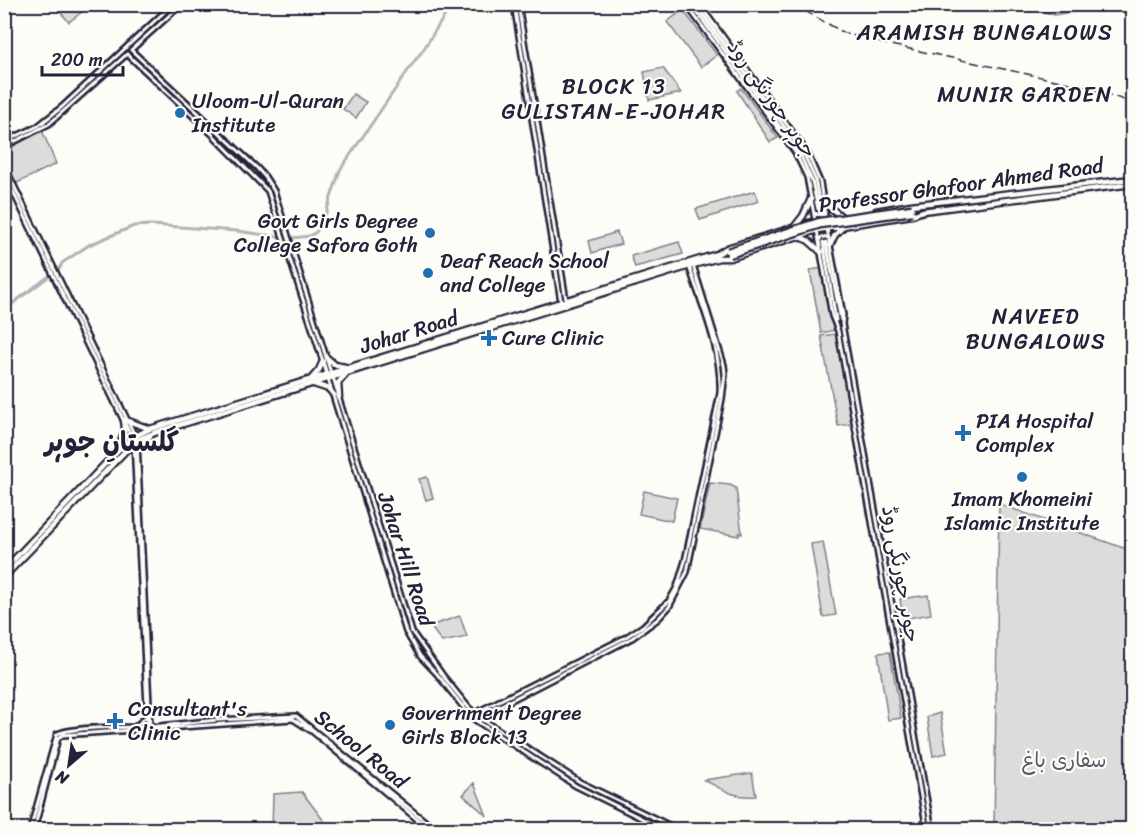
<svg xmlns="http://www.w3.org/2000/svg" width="1137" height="834" font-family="Sriracha,'Playpen Sans Arabic',sans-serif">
<rect width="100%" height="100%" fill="#fdfcf7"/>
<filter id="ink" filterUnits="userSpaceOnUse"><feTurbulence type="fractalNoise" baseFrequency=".0167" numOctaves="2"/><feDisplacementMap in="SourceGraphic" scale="12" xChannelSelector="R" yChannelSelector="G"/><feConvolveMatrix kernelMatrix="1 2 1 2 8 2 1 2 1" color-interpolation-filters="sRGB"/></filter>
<g filter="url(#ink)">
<path fill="#dddcdb" stroke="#807f8b" stroke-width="1.5" d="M54 5H87V8L69 22Z
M1023 5 1094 4V5L1088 9 1054 15Z
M683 10 717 55 701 67 667 22Z
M663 68 681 93 649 100 644 72Z
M741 88 778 138 770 142 737 91Z
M353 94 366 102 356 118 343 109Z
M42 130 56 164 15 184 5 158 4 148Z
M755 191 759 201 700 220 696 209Z
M617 232 621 244 592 253 589 241Z
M679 242 683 254 635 267 631 256Z
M823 268 835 330 821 333 810 270Z
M836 334 852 424 838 426 821 336Z
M427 477 433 498 426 500 419 479Z
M710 483 730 485 736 488 742 534 739 533V536L700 529Z
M644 491 677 498 672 521 639 514Z
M999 504 1132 551V829H994Z
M823 542 836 615 823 617 811 544Z
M928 595 931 614 903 619 900 599Z
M460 616 467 637 442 642 430 626Z
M890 652 901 718 888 720 878 653Z
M940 713 947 753 933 756 927 717Z
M752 773 756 796C733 798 724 790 704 780Z
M474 783 487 816 463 795Z
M302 792 324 821 323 829H272L273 794Z"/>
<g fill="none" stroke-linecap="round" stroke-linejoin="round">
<path stroke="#b2b2b7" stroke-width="3" d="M292 238 310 236 316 232 323 222 340 170 411 66 423 50 452 4
M4 310 60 268 62 263 89 245 134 226 151 225 237 231 280 237"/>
<g stroke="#22223b" stroke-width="8">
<path id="secondary" d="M514 4 561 302
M518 4 566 300
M686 4 795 152 807 177 815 220
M691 4 801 156 812 181 818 209
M695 4 804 154 815 179 821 209
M699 4 807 152 820 182 826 222
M132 49 182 4
M131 50 257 168 265 177 274 191 331 373
M127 54 211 133 268 191 327 374
M4 142 38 126 62 107 173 4
M4 147 49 124 127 54
M4 165 135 436
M4 173 132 438
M814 213 821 215 825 212
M827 229 843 315 842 324 932 830
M817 230 832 316 838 331 927 830
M819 240 822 237 829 238
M823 242 836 320
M826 242 841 320
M333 377 337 390
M328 379 406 632 420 656 437 674 472 718 576 786 665 830
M338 396 412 632 444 677 469 708 482 719 580 782 679 830
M137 441 150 726
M473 714 626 637 643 626 669 601 677 587 685 561 720 393C722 350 702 306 689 266
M478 717 632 638 658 619 669 607 687 572 722 399 725 374 724 365 693 265
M136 726 146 717
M151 727 217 720 296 716 436 830
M154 729 293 719 313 732 430 830
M30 830 57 734C75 726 127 727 148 727L134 443
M34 830 58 738 63 735 148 729
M892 830 926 824"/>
</g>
<g stroke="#22223b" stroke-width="9">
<path id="primary" d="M823 199 829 207 841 216
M876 211 911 205 1132 179
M795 226 803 216 811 199
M797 235 809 241 821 252
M830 245 835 235 843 227
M327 358 335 365 345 367
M312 378 319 370 323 361
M314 384 329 389 334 395
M339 397 338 383 346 374
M128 421 150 429
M135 436 150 429 717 254 727 248 815 221
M137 440 154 433 693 265 719 258H730L817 230 912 215 923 211 1132 184
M120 446 125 429 124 420
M138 449 152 434
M4 570 125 443 132 438
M4 577 134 442"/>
</g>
<use href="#secondary" stroke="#fdfcf7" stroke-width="3"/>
<use href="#primary" stroke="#fdfcf7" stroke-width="4.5"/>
<path stroke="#22223b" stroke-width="1.5" stroke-dasharray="9 4.5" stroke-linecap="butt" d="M793 4 844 33 877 42 1088 87 1132 103"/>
<g stroke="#22223b" stroke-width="9" stroke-linecap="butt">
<path id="primary-bridge" d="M728 251 820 221 912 208
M729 255 820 225 912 212"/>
</g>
<use href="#primary-bridge" stroke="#fdfcf7" stroke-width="4.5"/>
</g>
</g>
<g fill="#1f6fb2" stroke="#fdfcf7" stroke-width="2">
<circle cx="180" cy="113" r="6"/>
<circle cx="430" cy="233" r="6"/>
<circle cx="428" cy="273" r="6"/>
<path d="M486 329h6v6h6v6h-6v6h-6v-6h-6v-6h6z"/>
<path d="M960 424h6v6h6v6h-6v6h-6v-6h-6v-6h6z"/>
<circle cx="1022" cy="477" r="6"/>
<path d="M112 712h6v6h6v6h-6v6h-6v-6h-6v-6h6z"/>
<circle cx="390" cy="725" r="6"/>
</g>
<g text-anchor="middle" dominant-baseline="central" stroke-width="4.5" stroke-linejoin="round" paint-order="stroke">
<g font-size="21" fill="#22223b" stroke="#fdfcf7">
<text transform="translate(772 99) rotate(55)">جوہر چورنگی روڈ</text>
<text transform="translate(961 185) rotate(-8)">Professor Ghafoor Ahmed Road</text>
<text transform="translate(409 332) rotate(-17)">Johar Road</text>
<text transform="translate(406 559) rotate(72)">Johar Hill Road</text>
<text transform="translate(901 574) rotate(80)">جوہر چورنگی روڈ</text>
<text transform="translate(361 749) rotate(39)">School Road</text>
</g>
<g font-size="21" fill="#22223b" stroke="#fdfcf7" text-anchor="start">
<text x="192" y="101">Uloom-Ul-Quran<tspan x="192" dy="24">Institute</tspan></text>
<text x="418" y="221" text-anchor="end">Govt Girls Degree<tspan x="418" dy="24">College Safora Goth</tspan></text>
<text x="440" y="261">Deaf Reach School<tspan x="440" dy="24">and College</tspan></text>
<text x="502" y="338">Cure Clinic</text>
<text x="976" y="421">PIA Hospital<tspan x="976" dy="24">Complex</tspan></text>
<text x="1022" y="499" text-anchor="middle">Imam Khomeini<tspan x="1022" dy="24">Islamic Institute</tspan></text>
<text x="128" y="709">Consultant's<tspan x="128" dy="24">Clinic</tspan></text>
<text x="402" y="713">Government Degree<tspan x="402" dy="24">Girls Block 13</tspan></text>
</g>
<g font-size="21" fill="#5a5a6b" stroke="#fdfcf7">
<text x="1064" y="760">سفاری باغ</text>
</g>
<g font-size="22" letter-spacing="1.5" fill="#22223b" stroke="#fdfcf7">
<text x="985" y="32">ARAMISH BUNGALOWS</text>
<text x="614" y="86">BLOCK 13<tspan x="614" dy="25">GULISTAN-E-JOHAR</tspan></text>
<text x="1025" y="94">MUNIR GARDEN</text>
<text x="1036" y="316">NAVEED<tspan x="1036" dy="25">BUNGALOWS</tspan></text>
</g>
<g font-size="27" font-weight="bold" fill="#22223b" stroke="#fdfcf7">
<text x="112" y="442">گلستانِ جوہر</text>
</g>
</g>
<rect width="1137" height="834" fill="none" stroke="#fdfcf7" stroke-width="24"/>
<rect x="12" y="12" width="1113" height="810" fill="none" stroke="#22223b" stroke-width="2" filter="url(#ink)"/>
<g transform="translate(69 765) rotate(209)" stroke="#fdfcf7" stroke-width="4.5" paint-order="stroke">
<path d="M0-4.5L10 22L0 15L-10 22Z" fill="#22223b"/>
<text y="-9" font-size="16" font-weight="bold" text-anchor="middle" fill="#22223b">N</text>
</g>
<path d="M42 66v9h81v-9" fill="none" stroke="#22223b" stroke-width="3"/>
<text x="51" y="66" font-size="18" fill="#22223b" stroke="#fdfcf7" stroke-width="4.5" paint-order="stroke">200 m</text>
</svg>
